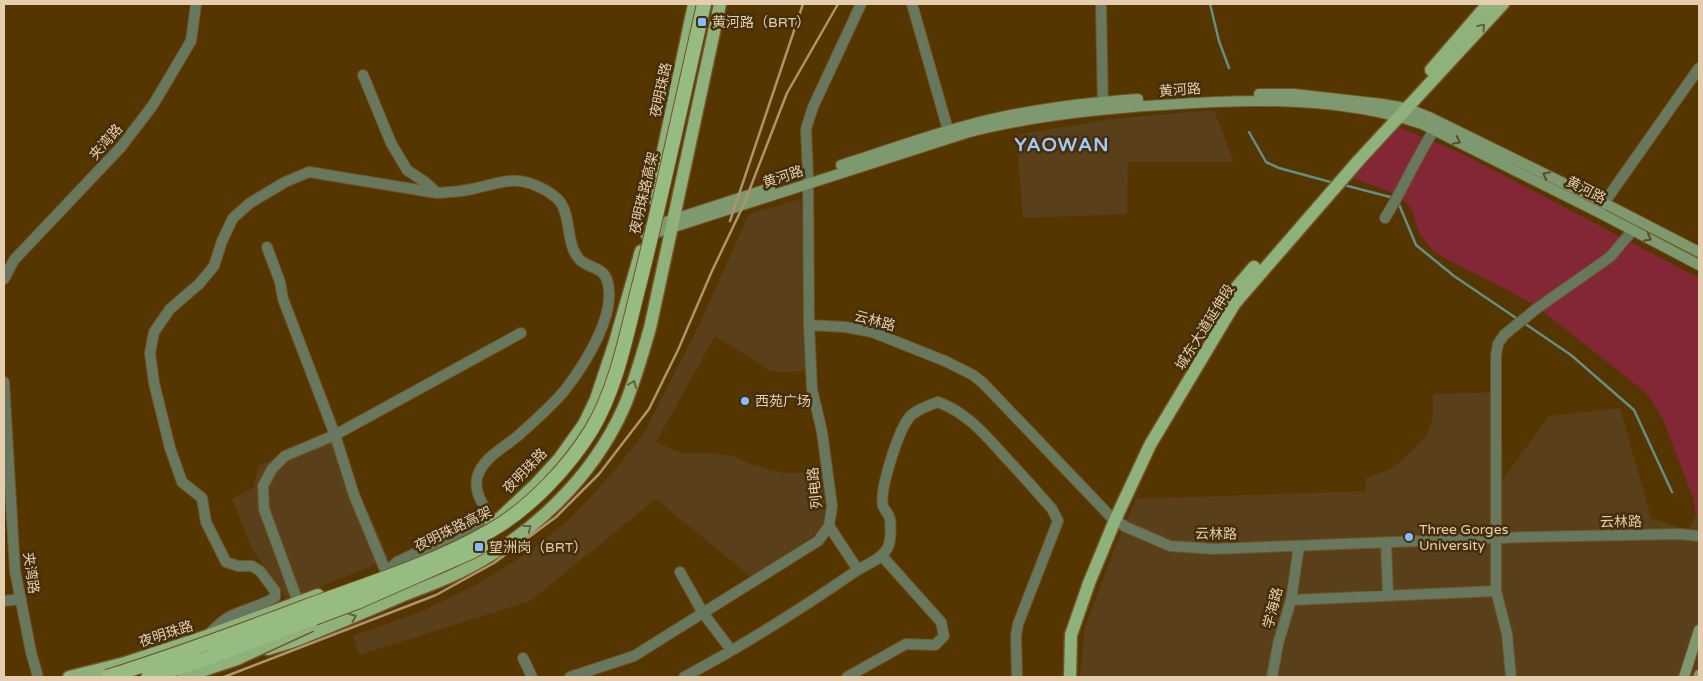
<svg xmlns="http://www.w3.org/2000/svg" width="1703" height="681" font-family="'Varela Round','Noto Sans SC',sans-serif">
<rect width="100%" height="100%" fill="#553600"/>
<path fill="#5a401a" d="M1214 110 1234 162H1128L1127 214 1023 218 1016 135 1111 119Z
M801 199 808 371 777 372 769 370 715 336 656 442 681 453H711L733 456 753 465 783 473H822L825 505 824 520 819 532 751 577 656 499 530 601 359 655 353 636 425 610 480 583 527 553 569 520 610 476 644 433 700 323 749 214Z
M1501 392 1503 479 1549 416 1620 408 1651 518 1688 530 1696 515 1699 516V677H1080L1085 627 1116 545 1136 499 1366 491V478L1391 469 1410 453 1426 436 1433 418V394Z
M340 428 355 482 389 559 287 600 251 547 232 499 253 488 259 466Z"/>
<path fill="#832636" d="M1396 126 1463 154 1699 278V516L1696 515 1693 498 1662 417 1645 392 1535 305 1434 252 1420 235 1411 208 1398 195 1350 177Z"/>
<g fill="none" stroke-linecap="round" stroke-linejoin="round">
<path stroke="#658e84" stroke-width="2.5" d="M1210 4 1219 41 1229 68
M1249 132 1266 162 1279 168 1334 183
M1344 185 1394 198
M1398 202 1416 245 1454 276 1519 320
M1524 323 1571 355 1634 410 1672 492"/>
<g stroke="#725423" stroke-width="12">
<path id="minor" d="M912 4 950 137
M1101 4 1103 109
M808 176 806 129 813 107 861 4
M1599 210 1699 68
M1385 218C1403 189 1416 158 1434 130
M267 247 280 282 283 299 335 435 354 495 386 572 397 562 482 522 489 516C483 504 474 492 477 478 482 458 505 447 519 435 534 421 552 406 565 390 585 364 618 313 607 280 603 267 588 268 580 260 578 258 575 253 574 251 567 236 570 217 561 203 558 198 551 194 547 191 514 172 500 184 467 190 457 192 447 192 437 193L425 182 407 170 391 143 363 75
M829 526 858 570
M1386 542 1388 595
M680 572 703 613 731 650
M1496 591V355L1498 344 1504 335 1536 309 1610 257 1633 230
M1291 600 1496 591 1507 634 1511 677
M4 601 21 599
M298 602 264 509 263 486 272 469 285 456 335 435 521 333
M209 634C218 625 226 617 238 613 251 607 264 605 275 597V591L260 571 252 566H238L226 562 206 522 202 498 182 482 170 448 154 383 150 353 154 332 170 309 199 284 214 266 222 241 233 218 250 203 285 182 309 172 437 193
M523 658 532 677
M684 677C744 645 801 609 856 571 867 564 880 560 887 549 891 543 891 527 890 519 889 514 885 511 883 506 879 490 898 433 908 419 914 410 928 406 938 402 968 413 987 437 1008 460 1023 476 1038 493 1052 509L1058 521 1018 624 1016 636 1017 677
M847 677 906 644 935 645 944 636 941 622 882 556"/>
</g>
<g stroke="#725423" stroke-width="12">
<path id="tertiary" d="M4 279 14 260 121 147 153 105 191 41 196 4
M809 325 845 327 872 332 945 361 973 375 983 383 1111 517 1126 527 1170 546 1214 549 1528 537 1679 534 1699 536
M4 382 15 571 31 652 38 677
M570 677 634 656 818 541 829 526 832 506 822 432 812 389 809 325 808 176
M1272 677 1278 644 1291 600 1299 546"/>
</g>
<g stroke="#725423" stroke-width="12">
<path id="secondary" d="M1259 94H1294L1382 104 1406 108 1429 117 1604 203 1699 252
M841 165C883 152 925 136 968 125 1023 110 1081 103 1138 99
M650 227 770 188
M646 236 966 133C1030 116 1096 109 1162 105 1247 99 1340 96 1422 124L1598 212 1699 265
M1684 677 1699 630
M1699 677V675"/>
</g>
<g stroke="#725423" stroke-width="15">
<path id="primary" d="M1431 70 1488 4
M653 199 694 4
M1221 311 1230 295 1254 267
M491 523 500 518 535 485 559 459 584 424 596 399 615 342 641 251
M268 649 294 641C332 626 369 610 406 594 425 587 444 580 462 571 531 536 592 479 624 407 635 381 642 355 650 328L720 4
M69 677 125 663 207 636 318 595
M1070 677 1071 635 1089 583 1115 520 1150 445 1235 303 1359 160 1503 4"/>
</g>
<use href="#minor" stroke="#67785e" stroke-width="10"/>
<use href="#tertiary" stroke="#67785e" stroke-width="10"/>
<use href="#secondary" stroke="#7e986f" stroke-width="10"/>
<use href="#primary" stroke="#8fb17c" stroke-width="12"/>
<path stroke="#ae946c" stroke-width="2.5" d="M730 221 803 4
M224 677 436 595 494 563 556 517 599 474 649 409 678 350 712 271 744 204 787 93 838 4"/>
<g stroke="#725423" stroke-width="15" stroke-linecap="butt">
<path id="primary-bridge" d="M183 677 237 659 311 625"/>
</g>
<g stroke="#725423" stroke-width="16" stroke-linecap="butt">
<path id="trunk-bridge" d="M107 677C174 656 239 632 305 607 367 584 433 564 490 531 529 509 569 467 592 429 618 385 627 331 640 282 663 190 683 97 704 4
M148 677 202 660 357 602 473 551 488 542"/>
</g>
<use href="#primary-bridge" stroke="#8fb17c" stroke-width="12"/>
<use href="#trunk-bridge" stroke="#97bc82" stroke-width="14"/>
</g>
<defs><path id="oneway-chevron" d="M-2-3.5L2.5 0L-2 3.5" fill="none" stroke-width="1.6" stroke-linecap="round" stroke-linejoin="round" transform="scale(1.25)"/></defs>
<g stroke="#626238">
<use href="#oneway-chevron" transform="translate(1482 27) rotate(-48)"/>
<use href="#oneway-chevron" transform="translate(633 384) rotate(-68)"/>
<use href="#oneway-chevron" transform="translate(528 528) rotate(-38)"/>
<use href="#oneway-chevron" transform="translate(353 617) rotate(-23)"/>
</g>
<g stroke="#554e29">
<use href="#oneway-chevron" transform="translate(1457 141) rotate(27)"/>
<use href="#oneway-chevron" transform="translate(1546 175) rotate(-154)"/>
<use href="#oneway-chevron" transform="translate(1648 238) rotate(28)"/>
</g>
<g fill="#87bbfb" stroke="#442e0b" stroke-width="2">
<rect x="697" y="17" width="10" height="10" rx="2.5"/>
<circle cx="745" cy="401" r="5"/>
<circle cx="1409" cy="537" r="5"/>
<rect x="474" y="542" width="10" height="10" rx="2.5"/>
</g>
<g text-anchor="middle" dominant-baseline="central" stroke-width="5" stroke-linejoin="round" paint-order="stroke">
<g font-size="14" fill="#e5ceaf" stroke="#442e0b" text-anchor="start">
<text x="712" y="22">黄河路（BRT）</text>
<text x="755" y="401">西苑广场</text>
<text x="1419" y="529">Three Gorges<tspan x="1419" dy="16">University</tspan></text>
<text x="489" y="547">望洲岗（BRT）</text>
</g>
<g font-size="14" fill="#e5ceaf" stroke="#442e0b">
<text transform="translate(661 90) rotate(-78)">夜明珠路</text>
<text transform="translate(1180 90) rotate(-4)">黄河路</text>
<text transform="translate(106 142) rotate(-49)">夹湾路</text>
<text transform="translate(783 177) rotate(-18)">黄河路</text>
<text transform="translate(1586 190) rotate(27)">黄河路</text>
<text transform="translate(644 193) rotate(-77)">夜明珠路高架</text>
<text transform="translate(875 321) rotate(15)">云林路</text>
<text transform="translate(1205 327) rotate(-58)">城东大道延伸段</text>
<text transform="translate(525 471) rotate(-46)">夜明珠路</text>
<text transform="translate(815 488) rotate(-96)">列电路</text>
<text transform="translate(1621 522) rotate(-1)">云林路</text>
<text transform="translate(453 529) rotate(-26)">夜明珠路高架</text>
<text transform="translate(1216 534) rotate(1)">云林路</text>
<text transform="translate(31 573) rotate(82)">夹湾路</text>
<text transform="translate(1273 608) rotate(-76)">学海路</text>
<text transform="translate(166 634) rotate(-18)">夜明珠路</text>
</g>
<g font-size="19" font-weight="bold" letter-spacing="1" fill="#a2c8f9" stroke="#442e0b">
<text x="1062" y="145">YAOWAN</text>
</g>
</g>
<rect width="1703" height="681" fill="none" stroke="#e5ceaf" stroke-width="10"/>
</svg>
